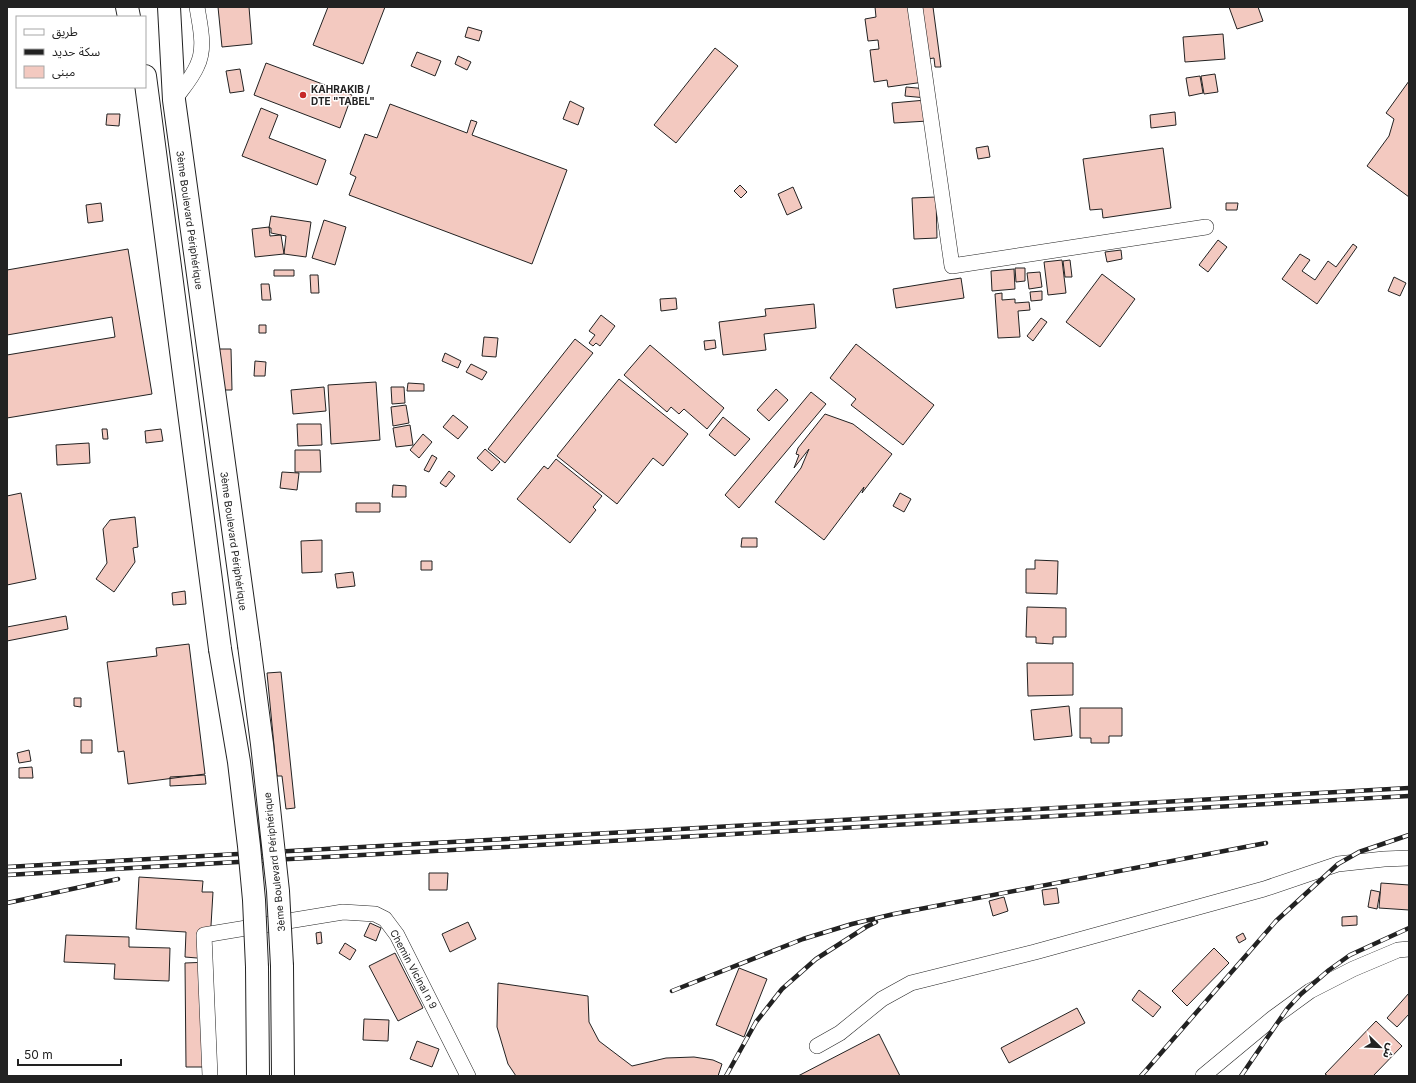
<svg xmlns="http://www.w3.org/2000/svg" width="1416" height="1083" font-family="Inter,'Noto Sans Arabic',sans-serif">
<rect width="100%" height="100%" fill="#fff"/>
<path fill="#f3c9c0" stroke="#222" d="M218 7H249L252 44 222 47Z
M328 7H385L363 64 313 45Z
M875 7H933L941 67H935L934 58 921 60 924 82 888 87 887 80 874 82 870 50 879 49 878 40 868 41 865 19 876 17Z
M1229 7H1258L1263 21 1237 29Z
M468 27 482 31 479 41 465 37Z
M1223 34 1225 59 1185 62 1183 37Z
M715 48 738 66 676 143 654 125Z
M417 52 441 61 435 76 411 66Z
M458 56 471 62 467 70 455 64Z
M266 63 352 95 340 128 254 95Z
M240 69 244 91 230 93 226 71Z
M1215 74 1218 92 1204 94 1201 76Z
M1200 76 1203 93 1189 96 1186 78Z
M1409 81V197L1367 166 1389 136 1394 119 1386 113Z
M906 87 928 89 927 98 905 96Z
M926 100 928 121 894 123 892 103Z
M570 101 584 108 578 125 563 119Z
M390 104 467 133 471 120 477 122 472 135 567 170 532 264 349 195 356 177 350 174 365 134 377 138Z
M261 108 278 115 269 138 326 160 317 185 242 156Z
M1175 112 1176 125 1151 128 1150 115Z
M107 114H120L119 126 106 125Z
M988 146 990 157 978 159 976 148Z
M1163 148 1171 208 1103 218 1102 209 1090 210 1083 159Z
M740 185 747 192 741 198 734 191Z
M793 187 802 208 787 215 778 194Z
M936 197 937 238 914 239 912 198Z
M101 203 103 221 88 223 86 205Z
M1226 203H1238L1237 210H1226Z
M271 216 311 222 306 257 284 254 286 236 271 233V228H269Z
M324 220 346 227 335 265 312 258Z
M269 227 270 236 281 235 284 254 255 257 252 229Z
M1218 240 1227 247 1208 272 1199 265Z
M1353 244 1357 247 1317 304 1282 279 1300 254 1310 260 1302 271 1315 280 1328 261 1336 267Z
M128 249 152 394 7 418V355L115 337 112 317 7 335V270Z
M1121 250 1122 259 1107 262 1105 252Z
M1062 260 1066 293 1048 295 1044 262Z
M1070 260 1072 277H1065L1063 261Z
M1015 268H1025V281L1016 282Z
M1014 269 1015 289 992 291 991 271Z
M274 270H294V276H274Z
M1040 272 1042 287 1029 289 1027 273Z
M1102 274 1135 299 1100 347 1066 322Z
M310 275H318L319 293H311Z
M1394 277 1406 283 1400 296 1388 291Z
M961 278 964 298 896 308 893 289Z
M261 284H269L271 300H262Z
M1042 291V300L1031 301 1030 292Z
M1002 293V300L1015 299V303L1029 302 1030 310 1018 311 1020 337 998 338 995 294Z
M676 298 677 309 661 311 660 299Z
M814 304 816 328 764 334 766 350 723 355 719 322 766 316 765 309Z
M601 315 615 326 600 346 596 343 593 346 589 343 595 335 589 331Z
M1041 318 1047 322 1033 341 1027 336Z
M259 325H266V333H259Z
M484 337 498 338 496 357 482 356Z
M575 339 593 353 505 463 488 449Z
M715 340 716 348 705 350 704 341Z
M856 344 934 405 903 445 851 405 856 399 830 378Z
M650 345 724 408 707 429 684 409 679 414 671 407 667 412 624 375Z
M217 349H231L232 390H218Z
M445 353 461 361 458 368 442 361Z
M255 361 266 362 265 376H254Z
M471 364 487 372 482 380 466 372Z
M619 379 688 434 663 466 653 458 617 504 557 456Z
M376 382 380 440 331 444 328 385Z
M408 383 424 384V391H407Z
M324 387 326 411 293 414 291 390Z
M391 387H404L405 403 392 404Z
M776 389 788 400 769 421 757 410Z
M811 392 826 404 739 508 725 495Z
M406 405 409 423 393 426 391 407Z
M825 414 853 424 892 454 862 493 864 487 824 540 775 502 801 468 809 449 794 468 799 455 796 454 798 448Z
M453 415 468 427 458 439 443 427Z
M723 417 750 439 735 456 709 435Z
M297 424H321L322 445 298 446Z
M410 425 413 445 396 447 393 428Z
M102 429H107L108 439H103Z
M161 429 163 441 146 443 145 431Z
M423 434 432 442 419 458 410 450Z
M89 443 90 463 57 465 56 445Z
M485 449 500 462 492 471 477 458Z
M295 450H320L321 472H295Z
M432 455 437 458 429 472 424 470Z
M556 459 602 496 593 507 596 510 570 543 517 499 544 466 548 469Z
M449 471 455 476 446 487 440 483Z
M282 472 299 473 297 490 280 488Z
M393 485 406 486V497H392Z
M21 493 36 579 7 585V496Z
M900 493 911 499 904 512 893 506Z
M356 503H380V512H356Z
M135 517 138 547 133 548 135 562 114 592 96 579 107 563 103 529 110 520Z
M742 538H757V547H741Z
M322 540V572L302 573 301 541Z
M1035 560 1058 561 1057 594 1026 593V569H1035Z
M421 561H432V570H421Z
M353 572 355 586 337 588 335 574Z
M185 591 186 604 173 605 172 593Z
M1027 607 1066 608V637H1053V644L1036 643V637H1026Z
M66 616 68 629 7 641V627Z
M189 644 205 774 128 784 124 751 118 752 107 662 157 656 156 648Z
M1027 663H1073V695L1028 696Z
M281 672 295 808 286 809 282 776H277L267 673Z
M74 698H81V707L74 706Z
M1069 706 1072 736 1034 740 1031 710Z
M1080 708H1122V736H1109V743H1091V738H1080Z
M81 740H92V753H81Z
M29 750 31 761 19 763 17 753Z
M32 767 33 778H19V768Z
M205 775 206 784 170 786V777Z
M429 873H448L447 890H429Z
M139 877 203 881 202 892H213L209 959 185 957 186 932 136 929Z
M1381 883 1409 885V910L1379 908Z
M1057 888 1059 903 1044 905 1042 890Z
M1371 890 1380 892 1377 909 1368 907Z
M1004 897 1008 911 993 916 989 901Z
M1357 916V925L1342 926V917Z
M468 922 476 939 450 952 442 934Z
M370 923 381 928 376 941 364 936Z
M321 932 322 943 317 944 316 933Z
M1243 933 1246 939 1239 943 1236 937Z
M66 935 129 937V947L170 948 169 981 114 979 115 964 64 962Z
M345 943 356 950 350 960 339 953Z
M1214 948 1229 963 1187 1006 1172 991Z
M395 953 423 1008 398 1021 369 966Z
M210 962 212 1067H186L185 963Z
M739 968 767 979 744 1037 716 1025Z
M498 983 588 996 589 1022 599 1041 632 1066 666 1058 694 1057 713 1060 722 1064 718 1076H516L508 1064 497 1027Z
M1139 990 1161 1007 1153 1017 1132 1000Z
M1409 993V1014L1397 1027 1387 1018Z
M1077 1008 1085 1023 1009 1063 1001 1048Z
M364 1019 389 1020 388 1041 363 1040Z
M1376 1021 1402 1046 1373 1076H1328L1325 1074Z
M879 1034 900 1076H798Z
M417 1041 439 1049 432 1067 410 1059Z"/>
<g fill="none" stroke-linecap="round" stroke-linejoin="round">
<g stroke="#222" stroke-width="16">
<path id="minor" d="M915 7 952 266 1206 227
M174 100C182 89 192 78 197 66 206 48 200 26 197 7
M817 1046 840 1033 882 999 911 983 1035 952 1264 889 1338 864 1384 859 1409 858
M210 1076 204 935 343 912 375 914 385 919 397 935 468 1076
M1203 1076 1273 1018 1310 991 1353 969 1398 950 1409 949"/>
</g>
<g stroke="#222" stroke-width="24">
<path id="highway" d="M127 7 129 17
M169 7 174 100 249 645
M145 76 220 649
M282 966 283 1076
M257 967 258 1076"/>
</g>
<use href="#minor" stroke="#fff" stroke-width="15"/>
<use href="#highway" stroke="#fff" stroke-width="22"/>
<g stroke="#222" stroke-width="4.5">
<path id="rail" d="M7 867 1409 788
M7 875 1409 796
M7 903 118 879
M672 991 803 939 852 924 894 914 1266 843
M726 1076 756 1022 782 989 816 959 866 927 876 922
M1141 1076 1276 921 1338 864 1359 852 1409 835
M1241 1076 1287 1009 1301 994 1329 970 1350 955 1409 928"/>
</g>
<use href="#rail" stroke="#fff" stroke-width="3" stroke-dasharray="9" stroke-linecap="butt"/>
<g stroke="#222" stroke-width="24" stroke-linecap="butt">
<path id="highway-bridge" d="M249 645 262 744 278 891 282 966
M220 649 239 762 249 846 254 900 257 967"/>
</g>
<use href="#highway-bridge" stroke="#fff" stroke-width="22"/>
</g>
<circle fill="#c62828" stroke="#fff" stroke-width="1.5" cx="303" cy="95" r="4"/>
<g text-anchor="middle" dominant-baseline="central" stroke-width="3" stroke-linejoin="round" paint-order="stroke">
<g font-size="10" font-weight="bold" fill="#222" stroke="#fff" text-anchor="start">
<text x="311" y="89">KAHRAKIB /<tspan x="311" dy="12">DTE "TABEL"</tspan></text>
</g>
<g font-size="10" fill="#222" stroke="#fff">
<text transform="translate(190 220) rotate(82)">3ème Boulevard Périphérique</text>
<text transform="translate(234 541) rotate(82)">3ème Boulevard Périphérique</text>
<text transform="translate(274 862) rotate(-96)">3ème Boulevard Périphérique</text>
<text transform="translate(414 969) rotate(62)">Chemin Vicinal n 9</text>
</g>
</g>
<rect width="1416" height="1083" fill="none" stroke="#222222" stroke-width="16"/>
<rect x="16" y="16" width="130" height="72" fill="#ffffff" stroke="#a7a7a7"/>
<rect x="24" y="29" width="20" height="6" fill="#ffffff" stroke="#a7a7a7"/>
<text x="52" y="36" font-size="12" fill="#222222">طريق</text>
<rect x="24" y="49" width="20" height="6" fill="#222222" stroke="#a7a7a7"/>
<text x="52" y="56" font-size="12" fill="#222222">سكة حديد</text>
<rect x="24" y="66" width="20" height="12" fill="#f3c9c0" stroke="#a7a7a7"/>
<text x="52" y="76" font-size="12" fill="#222222">مبنى</text>
<g transform="translate(1380 1047) rotate(113)" stroke="#ffffff" stroke-width="3" paint-order="stroke">
<path d="M0-3L7 15L0 10L-7 15Z" fill="#222222"/>
<text y="-6" font-size="11" font-weight="bold" text-anchor="middle" fill="#222222">ش</text>
</g>
<path d="M18 1059v6h103v-6" fill="none" stroke="#222222" stroke-width="2"/>
<text x="24" y="1059" font-size="12" fill="#222222" stroke="#ffffff" stroke-width="3" paint-order="stroke">50 m</text>
</svg>
